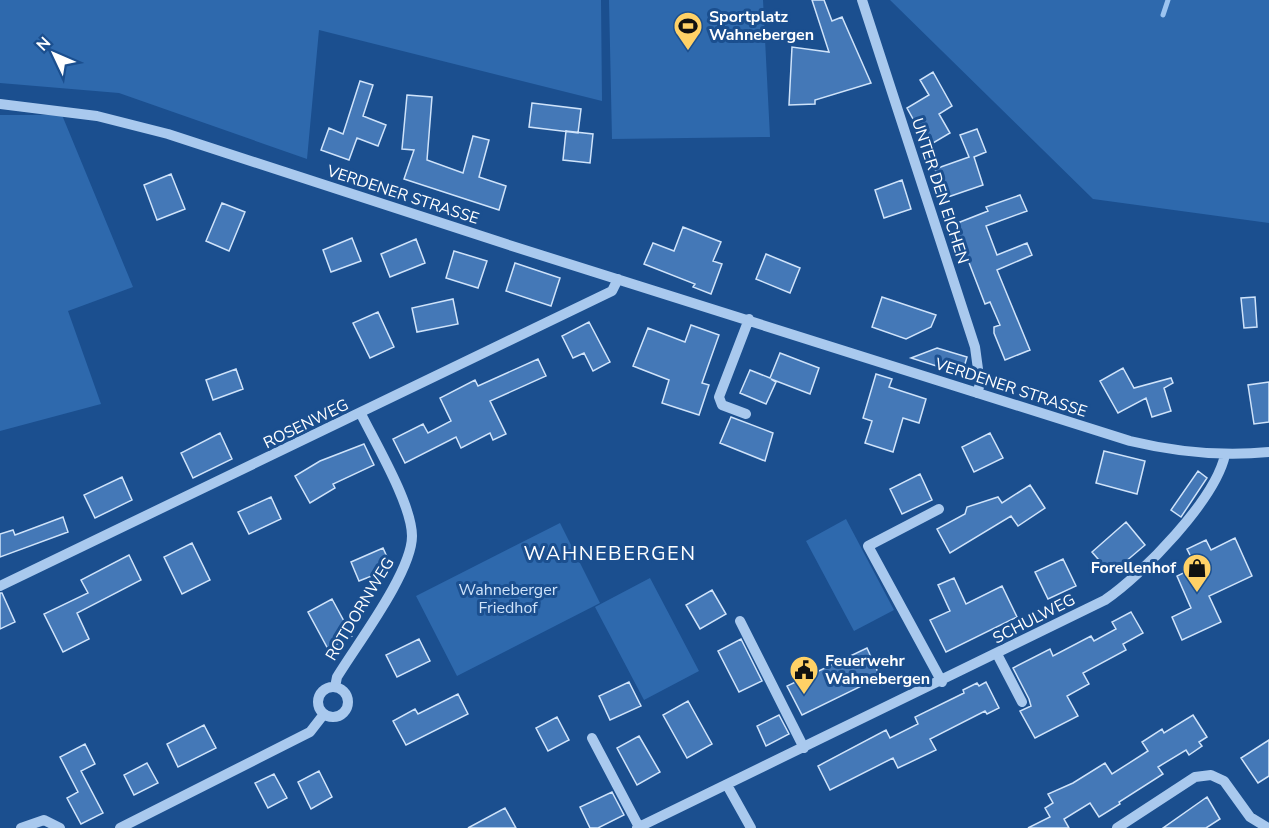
<svg xmlns="http://www.w3.org/2000/svg" width="1269" height="828" font-family="'Nunito Sans',sans-serif">
<rect width="100%" height="100%" fill="#1b4f8f"/>
<path fill="#2e69ad" d="M0 0H601L602 101 319 30 307 159 119 93 0 83Z
M609 0H763L770 137 612 139Z
M890 0H1269V223L1093 199Z
M0 115H62L133 287 68 311 101 404 0 431Z
M846 519 894 610 854 631 806 541Z
M560 523 600 603 457 676 416 596Z
M650 578 699 671 644 700 595 607Z"/>
<g fill="none" stroke-linecap="round" stroke-linejoin="round">
<path stroke="#9cc4f0" stroke-width="5" d="M1163 15 1168 0"/>
</g>
<path fill="#4478b7" stroke="#cfe3fa" stroke-width="1.5" d="M812 0H824L832 21 842 17 871 83 815 100V104L789 105 792 47 829 52Z
M933 72 952 106 939 114 950 133 928 146 907 108 929 95 920 80Z
M360 81 373 85 363 116 386 125 378 146 357 138 349 160 321 150 329 128 343 134Z
M407 95 432 97 427 160 463 173 473 136 489 140 479 177 506 186 499 210 404 179 414 150 402 149Z
M532 103 581 109 578 133 529 127Z
M977 129 986 152 974 157 983 185 945 198 935 169 969 157 960 135Z
M566 131 593 134 590 163 563 160Z
M171 174 185 209 157 220 144 185Z
M902 180 911 209 884 218 875 190Z
M1020 195 1027 211 986 226 997 255 1027 243 1032 255 997 270 1030 350 1005 360 994 333V327L1000 325 990 302 985 304 966 255 960 257 951 234 958 231 955 224 988 211 986 207Z
M222 203 245 212 229 251 206 241Z
M683 227 721 242 713 261 722 264 711 294 693 287 695 284 644 264 653 243 674 251Z
M352 238 361 261 331 272 323 250Z
M416 239 425 263 390 277 381 254Z
M454 251 487 261 478 288 446 278Z
M766 254 800 268 790 293 756 279Z
M515 263 560 278 551 306 506 291Z
M882 297 936 315 931 327 906 339 872 327Z
M1255 297 1257 327 1244 328 1241 298Z
M453 299 458 324 417 332 412 308Z
M378 312 394 347 370 358 353 323Z
M589 322 610 362 593 371 584 353 573 358 562 336Z
M691 325 719 335 702 383 709 385 699 415 662 403 669 380 633 366 648 328 685 342Z
M937 348 967 357 962 374 911 358Z
M780 353 819 368 810 394 771 379 776 382 766 404 740 393 750 370 770 378Z
M538 359 546 376 490 401 506 434 493 440 490 433 461 448 456 437 405 463 393 439 423 424 428 433 451 421 440 398 475 380 478 386Z
M1123 368 1134 388 1171 378 1173 383 1164 388 1171 411 1152 417 1146 398 1118 413 1100 381Z
M236 369 243 389 213 400 206 380Z
M876 374 892 379 889 387 926 399 919 423 903 418 893 452 865 443 872 421 863 418Z
M1269 382V422L1254 424 1248 385Z
M731 417 773 433 765 461 720 443Z
M220 433 232 459 193 478 181 453Z
M990 433 1003 458 974 472 962 447Z
M364 444 374 465 333 484 335 488 310 503 295 476 320 461Z
M1104 451 1145 461 1137 494 1096 483Z
M1198 471 1207 478 1181 517 1171 510Z
M920 474 932 500 902 514 890 489Z
M122 477 132 500 95 518 84 495Z
M1030 485 1045 508 1018 526 1011 516 950 553 937 529 965 514 967 507 998 497 1002 503Z
M271 497 281 519 249 534 238 512Z
M63 517 68 532 0 557V534L13 530 15 535Z
M1126 522 1145 545 1111 574 1092 552Z
M1235 538 1252 576 1209 596 1221 622 1182 640 1172 617 1191 608 1177 576 1196 567 1187 549 1206 540 1211 550Z
M192 543 210 580 182 594 164 557Z
M383 548 392 568 359 581 351 562Z
M129 555 141 580 77 613 89 639 63 652 44 614 88 593 81 580Z
M1063 559 1076 586 1048 599 1035 572Z
M954 578 966 604 1002 586 1017 617 946 652 930 620 950 611 938 585Z
M712 590 726 614 700 629 686 605Z
M0 593H2L15 622 0 629Z
M332 599 352 636 328 649 308 612Z
M1131 612 1143 633 1123 644 1126 650 1083 673 1089 684 1067 696 1078 716 1035 738 1020 711 1031 706 1029 699 1013 668 1050 649 1053 656 1091 636 1094 641 1116 629 1112 622Z
M419 639 430 661 397 677 386 655Z
M741 639 762 681 739 692 718 651Z
M867 648 880 677 802 715 787 686Z
M629 682 641 706 610 720 599 696Z
M986 682 999 708 987 714 985 711 930 739 936 750 898 768 893 758 830 790 818 766 886 730 890 738 918 724 915 717 964 693 963 690 977 683 979 686Z
M458 694 468 714 406 745 393 721 415 709 418 714Z
M688 701 712 744 687 758 663 715Z
M779 715 789 734 766 746 757 726Z
M1193 715 1207 737 1199 742 1202 746 1189 755 1186 750 1158 767 1163 774 1119 802 1120 804 1099 817 1090 803 1064 819 1069 828H1028L1050 817 1045 808 1053 803 1048 794 1073 783 1105 763 1112 774 1148 751 1142 742 1162 729 1164 733Z
M557 717 569 740 548 751 536 728Z
M204 725 216 748 178 767 167 744Z
M639 736 660 772 637 785 617 748Z
M1269 740V776L1258 783 1241 758Z
M85 744 95 764 81 771 103 813 81 824 67 798 78 792 60 757Z
M147 763 158 783 134 795 124 775Z
M319 771 332 797 311 809 298 782Z
M274 774 287 798 268 808 255 783Z
M612 792 624 815 598 828H590L580 807Z
M1207 797 1220 819 1206 828H1163Z
M505 808 516 828H468Z"/>
<g fill="none" stroke-linecap="round" stroke-linejoin="round">
<path stroke="#a9c9ee" stroke-width="10" d="M862 0 975 347 980 384 977 393
M0 104 97 116 168 134 512 246 1130 441C1176 452 1221 457 1269 452
M746 414 722 405 719 397 749 319
M939 509 868 546 942 682
M0 586 612 291 618 279
M740 621 804 748
M997 654 1022 702
M335 687 337 677C357 644 412 572 412 536 412 505 376 444 361 414
M318 702a15 15 0 1 1 30 0a15 15 0 1 1-30 0Z
M592 738 639 827
M727 785 751 828
M21 828 44 820 60 828
M120 828 310 732 324 714
M637 828 1105 600C1143 574 1215 500 1225 455
M1117 828 1195 777 1211 775 1224 781 1250 817 1268 828"/>
</g>
<defs>
<g id="stadium-pin" transform="scale(1.5)"><path d="M0 17L-7.5 6A9.5 9.5 0 1 1 7.5 6Z" fill="#ffd166" stroke="#1b4f8f"/><path d="M0-5a6.5 5 0 1 0 0 10a6.5 5 0 1 0 0-10ZM-3.5-1.8h7v3.6h-7Z" fill="#111"/></g>
<g id="shop-pin" transform="scale(1.5)"><path d="M0 17L-7.5 6A9.5 9.5 0 1 1 7.5 6Z" fill="#ffd166" stroke="#1b4f8f"/><path d="M-5-2.5h2.3a2.7 3.5 0 0 1 5.4 0H5L5.5 6h-11ZM-1.5-2.5h3a1.5 2.3 0 0 0-3 0Z" fill="#111"/></g>
<g id="civic-pin" transform="scale(1.5)"><path d="M0 17L-7.5 6A9.5 9.5 0 1 1 7.5 6Z" fill="#ffd166" stroke="#1b4f8f"/><path d="M-.6-6.5H3V-4.5H.6V-3L4-1V1h2V6H-6V1h2V-1L-.6-3ZM-1.2 2.5V6h2.4V2.5Z" fill="#111"/></g>
</defs>
<g fill-rule="evenodd">
<use href="#stadium-pin" x="688" y="26"/>
<use href="#shop-pin" x="1197" y="568"/>
<use href="#civic-pin" x="804" y="670"/>
</g>
<g text-anchor="middle" dominant-baseline="central" stroke-width="6" stroke-linejoin="round" paint-order="stroke">
<g font-size="16" font-weight="bold" fill="#fff" stroke="#1b4f8f" text-anchor="start">
<text x="709" y="17">Sportplatz<tspan x="709" dy="18">Wahnebergen</tspan></text>
<text x="1176" y="568" text-anchor="end">Forellenhof</text>
<text x="825" y="661">Feuerwehr<tspan x="825" dy="18">Wahnebergen</tspan></text>
</g>
<g font-size="16" fill="#fff" stroke="#1b4f8f">
<text transform="translate(940 191) rotate(72)">UNTER DEN EICHEN</text>
<text transform="translate(403 195) rotate(18)">VERDENER STRASSE</text>
<text transform="translate(1011 388) rotate(18)">VERDENER STRASSE</text>
<text transform="translate(306 424) rotate(-26)">ROSENWEG</text>
<text transform="translate(360 609) rotate(-59)">ROTDORNWEG</text>
<text transform="translate(1034 619) rotate(-27)">SCHULWEG</text>
</g>
<g font-size="16" fill="#cfe3fa" stroke="#1b4f8f">
<text x="508" y="590">Wahneberger<tspan x="508" dy="18">Friedhof</tspan></text>
</g>
<g font-size="20" letter-spacing="1.5" fill="#fff" stroke="#1b4f8f">
<text x="610" y="553">WAHNEBERGEN</text>
</g>
</g>
<g transform="translate(54 54) rotate(314)" stroke="#1b4f8f" stroke-width="4.5" paint-order="stroke">
<path d="M0-4.5L10 22L0 15L-10 22Z" fill="#ffffff"/>
<text y="-9" font-size="16" font-weight="bold" text-anchor="middle" fill="#ffffff">N</text>
</g>
</svg>
